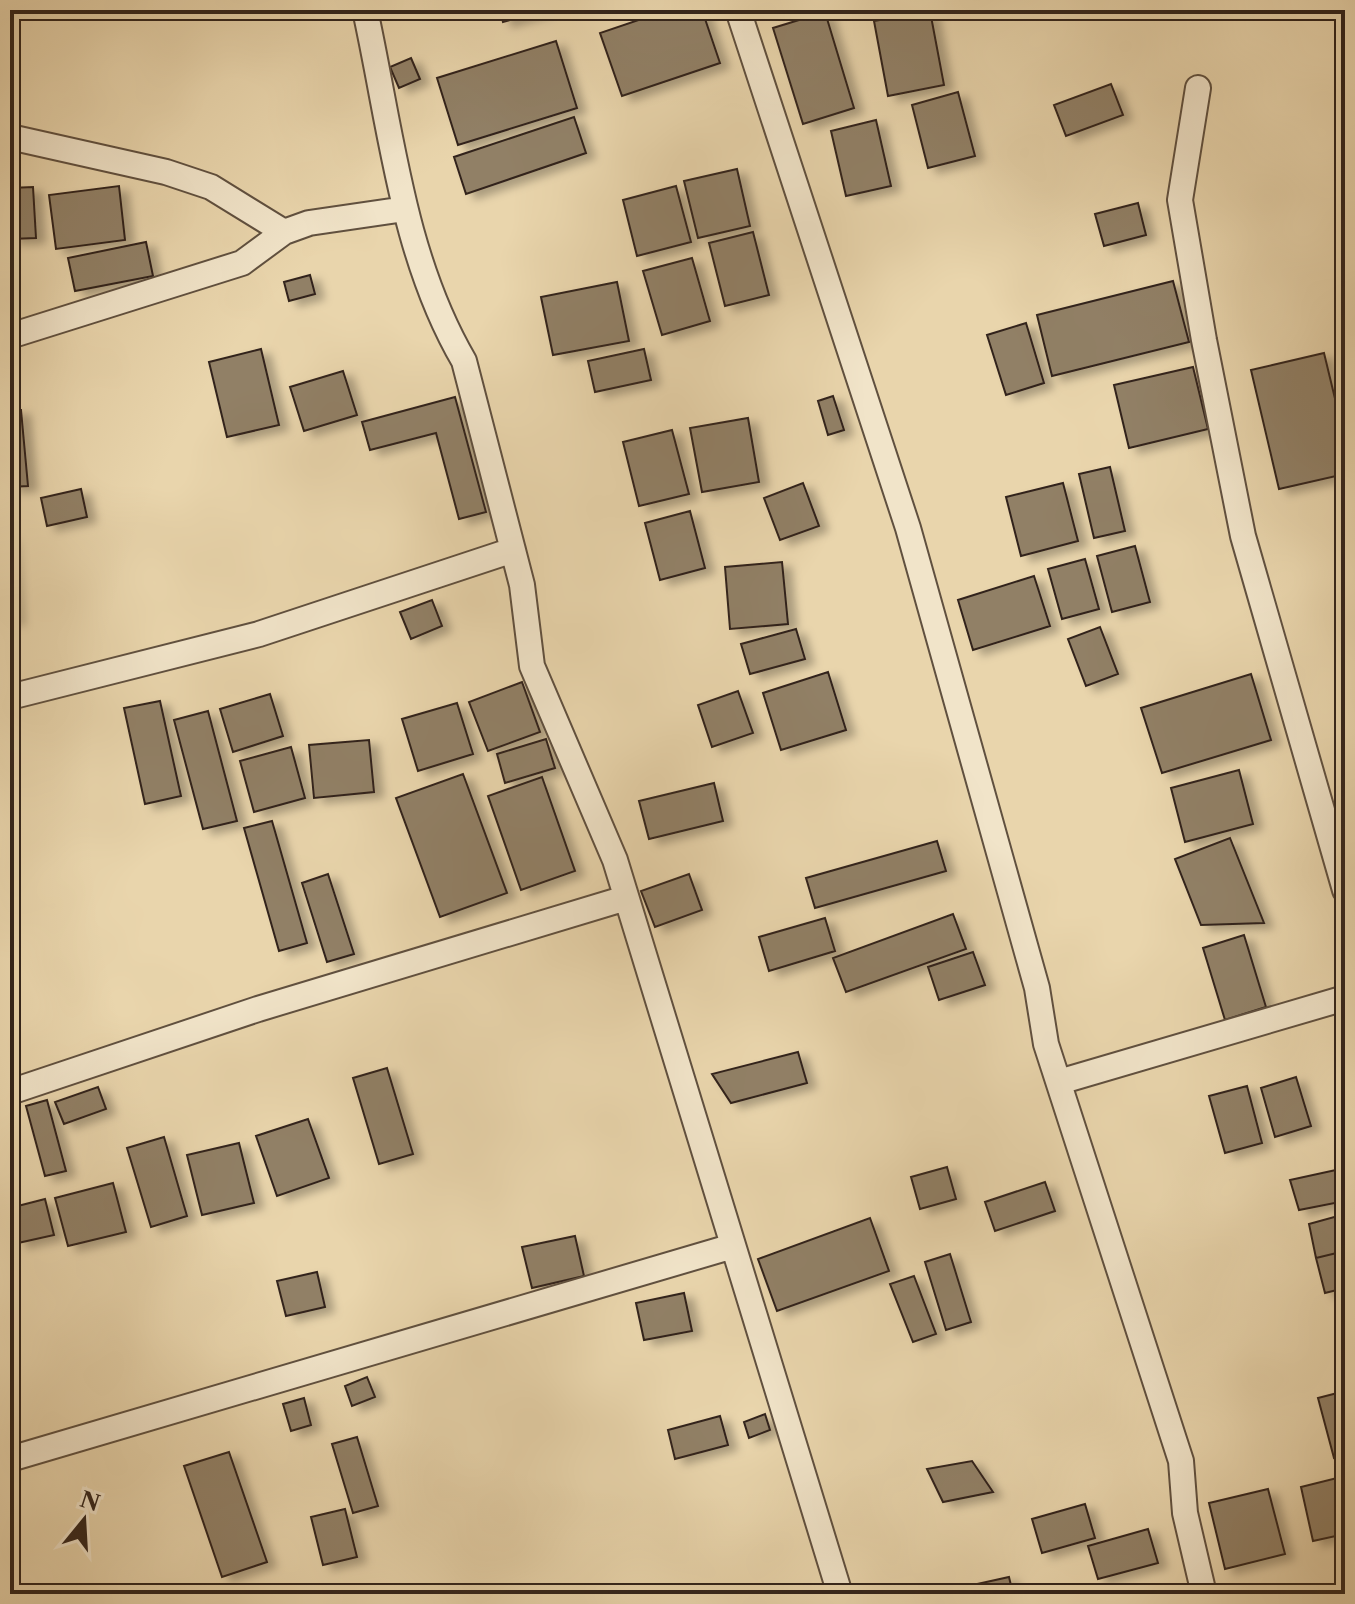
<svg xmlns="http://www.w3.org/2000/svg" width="1355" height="1604" font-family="'Libre Caslon Text',serif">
<defs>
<filter id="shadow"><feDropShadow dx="9" dy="5" stdDeviation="4" flood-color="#0004"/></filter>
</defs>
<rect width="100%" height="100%" fill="#e9d5ac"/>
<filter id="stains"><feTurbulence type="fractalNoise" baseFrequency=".0025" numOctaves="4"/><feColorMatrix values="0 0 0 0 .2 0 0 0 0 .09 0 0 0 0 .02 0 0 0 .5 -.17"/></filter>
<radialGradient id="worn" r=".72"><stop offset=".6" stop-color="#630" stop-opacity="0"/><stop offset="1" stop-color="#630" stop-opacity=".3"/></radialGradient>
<path fill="#918066" stroke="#32241b" stroke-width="2" filter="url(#shadow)" d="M500 10H545L503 22Z
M668 10H702L720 63 622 96 600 33Z
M930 11 944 85 888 96 874 21Z
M825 12 854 108 803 124 773 28Z
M556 41 577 108 458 145 437 78Z
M411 58 420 79 399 88 390 67Z
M1111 84 1123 115 1066 136 1054 105Z
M958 92 975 156 928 168 912 105Z
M574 117 586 153 466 194 454 157Z
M876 120 891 186 846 196 831 131Z
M737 169 750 226 698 238 684 181Z
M119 186 125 240 56 249 49 195Z
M676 186 691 242 637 256 623 200Z
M33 187 36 238 10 239V188Z
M1138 203 1146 235 1104 246 1095 214Z
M753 232 769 295 725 306 709 243Z
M146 242 153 276 75 291 68 258Z
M692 258 710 321 662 335 643 271Z
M310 275 315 294 289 301 284 282Z
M1173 281 1189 342 1052 376 1037 315Z
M617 282 629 341 553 355 541 297Z
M1026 323 1044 383 1006 395 987 335Z
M261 349 279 425 227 437 209 362Z
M644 349 651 380 595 392 588 361Z
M1324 353 1345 440V474L1279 489 1251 370Z
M1193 367 1208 429 1129 448 1114 385Z
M343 371 357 415 304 431 290 387Z
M833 396 844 430 828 435 818 401Z
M455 397 486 512 459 519 436 433 370 450 362 422Z
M10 410H21L28 486 10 487Z
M748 418 759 482 702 492 690 428Z
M672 430 689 494 639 506 623 442Z
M1110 467 1125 531 1094 538 1079 474Z
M803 483 819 526 780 540 764 498Z
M1063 483 1078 541 1021 556 1006 497Z
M81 489 87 517 47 526 41 498Z
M690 511 705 568 660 580 645 523Z
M10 535 15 620H10Z
M1135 546 1150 602 1112 612 1097 556Z
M1085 559 1099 609 1062 619 1048 569Z
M782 562 788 624 730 629 725 567Z
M1034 576 1050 626 973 650 958 600Z
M432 600 442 626 411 639 400 612Z
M1100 627 1118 674 1086 686 1068 639Z
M796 629 805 659 750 674 741 644Z
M828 672 846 730 781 750 763 693Z
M1251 674 1271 740 1162 773 1141 708Z
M522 682 540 732 488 751 469 702Z
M738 691 753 733 712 747 698 705Z
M270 694 283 736 233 752 220 709Z
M160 701 181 796 145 804 124 708Z
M457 703 473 754 418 771 402 719Z
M208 711 237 821 203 829 174 720Z
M546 739 555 768 505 783 497 754Z
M369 740 374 792 314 798 309 745Z
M291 747 305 798 254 812 240 761Z
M1239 770 1253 824 1185 842 1171 788Z
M463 774 507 893 440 917 396 798Z
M542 777 575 871 521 890 488 796Z
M714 783 723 821 649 839 639 801Z
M272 821 307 943 279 951 244 828Z
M1230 838 1264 923 1201 925 1175 859Z
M937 841 946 871 815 908 806 878Z
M328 874 354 954 327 962 302 883Z
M689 874 702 910 655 927 641 891Z
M953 914 966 949 846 992 833 958Z
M825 918 835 951 769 971 759 937Z
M1244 935 1266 1007 1225 1020 1203 948Z
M973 952 985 985 939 1000 928 967Z
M798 1052 807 1083 731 1103 712 1074Z
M387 1068 413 1154 379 1164 353 1078Z
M1296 1077 1311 1126 1275 1137 1261 1088Z
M1247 1086 1262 1143 1225 1153 1209 1096Z
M98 1087 106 1109 64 1124 55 1102Z
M47 1100 66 1171 45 1176 26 1106Z
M308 1119 329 1178 277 1196 256 1136Z
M164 1137 187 1216 151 1227 127 1148Z
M239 1143 254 1203 202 1215 187 1155Z
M947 1167 956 1199 920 1209 911 1177Z
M1345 1168V1201L1299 1210 1290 1180Z
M1045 1182 1055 1211 995 1231 985 1202Z
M113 1183 126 1232 68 1246 55 1198Z
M45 1199 54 1235 18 1243 10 1208Z
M1345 1214V1251L1316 1258 1309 1224Z
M870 1218 889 1271 777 1311 758 1259Z
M575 1236 584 1276 532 1288 522 1247Z
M1345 1251V1288L1325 1293 1316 1258Z
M950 1254 971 1322 946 1330 925 1262Z
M317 1272 325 1307 286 1316 277 1281Z
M914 1276 936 1334 913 1342 890 1284Z
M684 1293 692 1331 644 1340 636 1303Z
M367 1377 375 1397 352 1406 345 1386Z
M1345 1391V1455L1334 1458 1318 1398Z
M304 1398 311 1425 291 1431 283 1404Z
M765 1414 770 1430 749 1438 744 1422Z
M720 1416 728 1445 675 1459 668 1430Z
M357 1437 378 1506 353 1513 332 1444Z
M229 1452 267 1562 222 1577 184 1466Z
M972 1461 993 1492 943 1502 927 1469Z
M1345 1476V1534L1313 1541 1301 1487Z
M1268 1489 1285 1554 1225 1569 1209 1503Z
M1085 1504 1095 1538 1042 1553 1032 1519Z
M345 1509 357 1557 323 1565 311 1517Z
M1148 1529 1158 1563 1098 1579 1088 1546Z
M1009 1577 1013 1594H951L950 1590Z"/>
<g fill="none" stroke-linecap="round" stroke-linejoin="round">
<g stroke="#60503f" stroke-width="28">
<path id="street" d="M365 10C391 128 402 255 464 361L522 585 532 666 615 860 840 1594
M738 10 908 528 1037 988 1046 1044 1181 1461 1185 1513 1204 1594
M1198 88 1180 200 1204 340 1243 536 1345 890
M10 137 166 172 211 187 284 232
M10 336 242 263 284 232 309 223 405 209
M10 697 259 634 513 550
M1059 1082 1345 998
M10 1092 258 1009 626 898
M10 1459 733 1246"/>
</g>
<use href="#street" stroke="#f1e4c9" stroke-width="24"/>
</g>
<rect width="1355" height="1604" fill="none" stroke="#e9d5ac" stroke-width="40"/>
<rect x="12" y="12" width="1331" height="1580" fill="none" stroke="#32241b" stroke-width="4"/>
<rect x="20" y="20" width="1315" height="1564" fill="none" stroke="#32241b" stroke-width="2"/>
<g transform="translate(84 1520) rotate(18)" stroke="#f1e4c9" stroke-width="6" paint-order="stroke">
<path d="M0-6L14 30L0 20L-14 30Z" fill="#32241b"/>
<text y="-12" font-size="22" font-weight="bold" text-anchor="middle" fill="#32241b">N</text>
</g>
<rect width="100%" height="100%" filter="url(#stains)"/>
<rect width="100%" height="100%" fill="url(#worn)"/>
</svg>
